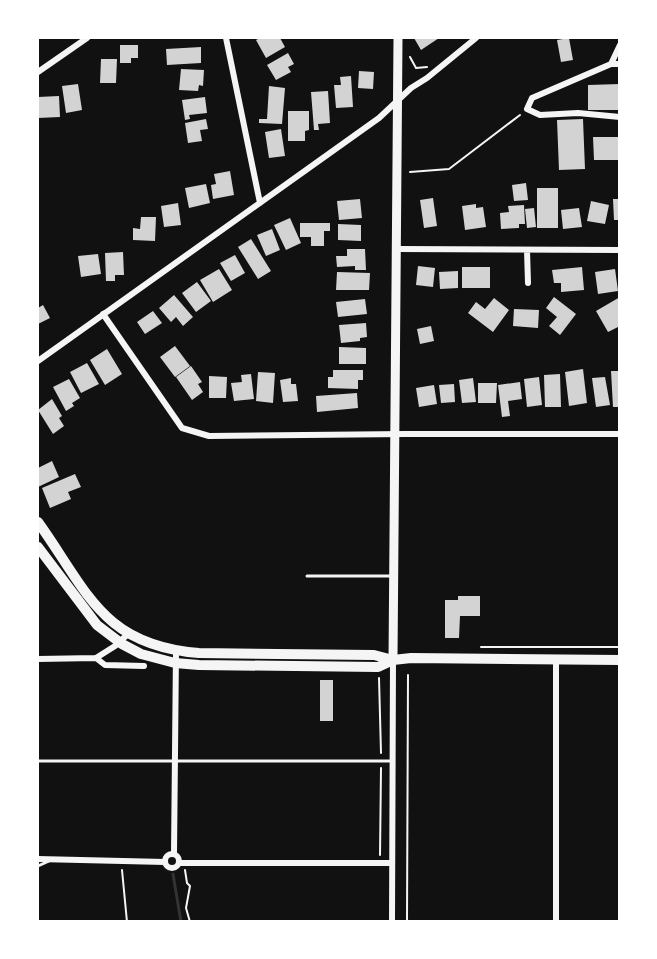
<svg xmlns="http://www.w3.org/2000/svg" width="657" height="959" font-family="'Public Sans',sans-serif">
<rect width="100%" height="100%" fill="#111"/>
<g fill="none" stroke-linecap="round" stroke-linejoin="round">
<path stroke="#333" stroke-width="3" d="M173 874 181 922"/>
</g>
<path fill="#d3d3d3" d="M260 38H280L285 47 266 58 256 40Z
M414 38H439L421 50Z
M569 38 573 60 561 62 557 40Z
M120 45H138V58H131V63H120Z
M201 47V63L167 65 166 49Z
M288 53 294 64 288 67 291 72 276 80 267 65Z
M101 59H117L116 83H100Z
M181 69 204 70 203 86 199 85 198 91 179 90Z
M359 71 374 72 373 89 358 88Z
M351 76 353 107 336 108 334 85H341L340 77Z
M78 84 82 110 66 113 62 86Z
M620 84V110H588V85Z
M269 86 285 88 282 124 259 123V119H267Z
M328 91 330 123 318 124 319 130H314L311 92Z
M59 96 60 117 38 118V97Z
M205 97 207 113 189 115 190 119 185 120 182 100Z
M288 111H309V130L305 131V141H288Z
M206 119 208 129 200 130 202 141 188 143 185 123Z
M583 119 585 169 559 170 557 120Z
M281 129 285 156 269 158 265 132Z
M593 137H620V160H594Z
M230 171 234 195 213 199 211 185 216 184 214 174Z
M526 183 528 200 514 201 512 185Z
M206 184 210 203 189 208 185 188Z
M537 188H558V228H537Z
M433 198 437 226 424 228 420 200Z
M360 199 362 218 339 220 337 201Z
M613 199H620V220H614Z
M591 201 609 205 605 224 587 221Z
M178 203 181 225 164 227 161 206Z
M476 204V208L483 207 486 227 465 230 462 206Z
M524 205 525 224H519V228L501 229 500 213 509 212 508 206Z
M534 208 536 227 527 228 525 209Z
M579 208 582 227 563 229 561 210Z
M141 217H156L155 241 133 240V228L140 229Z
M290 218 301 243 286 250 274 225Z
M300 223H330V231H324V246H311V237H300Z
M338 224 361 225V241L338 240Z
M272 229 280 250 266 256 257 235Z
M251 239 271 271 258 279 238 247Z
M347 249H365L366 270H355V266L337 267 336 256H347Z
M123 252 124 275H115V281H106L105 253Z
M98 254 101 274 81 277 78 256Z
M235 255 245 273 231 281 220 263Z
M418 266 435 268 433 287 416 285Z
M462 267H490V288H462Z
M582 267 584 290 561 292V283H554L552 270Z
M219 269 232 290 213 302 200 280Z
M615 269 618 291 598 294 595 272Z
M458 271V288L440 289 439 272Z
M337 272 370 273 369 290H336Z
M197 282 211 301 196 312 182 293Z
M174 295 193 317 183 326 176 317 171 322 159 308Z
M554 297 576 314 560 335 549 326 557 317 546 308Z
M620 297V326L608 332 596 311Z
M494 298 509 310 493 332 468 313 476 302 485 309Z
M365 299 367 314 338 317 336 302Z
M43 305 50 318 38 324V308Z
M514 309 539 310 538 328 513 326Z
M153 311 162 323 145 334 137 322Z
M366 323 367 337 360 338V341L341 343 339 325Z
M431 326 434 341 420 344 417 329Z
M175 346 190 366 175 377 160 357Z
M339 347 366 348V364H339Z
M107 349 122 374 105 385 90 360Z
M87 363 99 384 81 393 70 372Z
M191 366 202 382 198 384 203 392 192 400 176 377Z
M583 369 587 403 569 406 565 372Z
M333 370H363V380H358V389L328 388V377H333Z
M611 371H620V407H613Z
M258 372 275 373 273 403 256 401Z
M251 374 254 399 234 401 231 383 242 382 241 375Z
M560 374 561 407H545L544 375Z
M209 376 227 377 226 398H209Z
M539 377 542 405 527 407 524 379Z
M605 377 610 405 596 407 592 378Z
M291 378V384H296L298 401 283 402 280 380Z
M473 378 476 402 462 403 459 380Z
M69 379 80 398 72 403 74 406 66 411 53 387Z
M520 382 522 399 508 401 510 416 502 417 498 385Z
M478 383H497L496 403H478Z
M454 384 455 402 441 403 439 385Z
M434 385 437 404 419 407 416 388Z
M357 393 358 408 317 412 316 396Z
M52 399 62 416 59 418 64 426 53 434 38 410Z
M52 461 59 477 38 487V468Z
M75 474 81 487 68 492 71 499 50 508 42 488Z
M458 596H480V616H460L459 638H445V600H458Z
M320 680H333V721H320Z"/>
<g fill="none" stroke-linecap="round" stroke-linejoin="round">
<path stroke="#f5f5f5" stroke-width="2" d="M410 57 416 68 427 67
M410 172 449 169 520 115
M481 647H620
M379 678 381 753
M380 855 381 768
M122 870 127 922
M185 870 187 883 190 886 186 908 190 922
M407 922 408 675"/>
<path stroke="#f5f5f5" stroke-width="3" d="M307 576H392
M38 761H392
M38 866 49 861"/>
<path stroke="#f5f5f5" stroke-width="6" d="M226 38 260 203
M611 64 620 45
M620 64H611L532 98 527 109 540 115 578 113 620 117
M38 72 87 38
M397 249 620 250
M527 250 528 283
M103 314 182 428 209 436 405 434H620
M38 361 379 118 411 88 427 78 476 38
M96 658 105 665 144 666
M38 659 96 658 115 646 128 634
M165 861a7 7 0 1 1 14 0a7 7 0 1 1-14 0Z
M174 854 176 651
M38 859 165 862
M180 863H392
M392 922 393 660
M556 922V659"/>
<path stroke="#f5f5f5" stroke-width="9" d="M393 660 398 38"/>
<path stroke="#f5f5f5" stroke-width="10" d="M38 522C88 592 102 645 199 653L374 655 393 660
M38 547 97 625 122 644 141 654 175 663 199 665 378 667 393 660 411 658 620 660"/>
</g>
<rect width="657" height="959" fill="none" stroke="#ffffff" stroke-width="78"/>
</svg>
